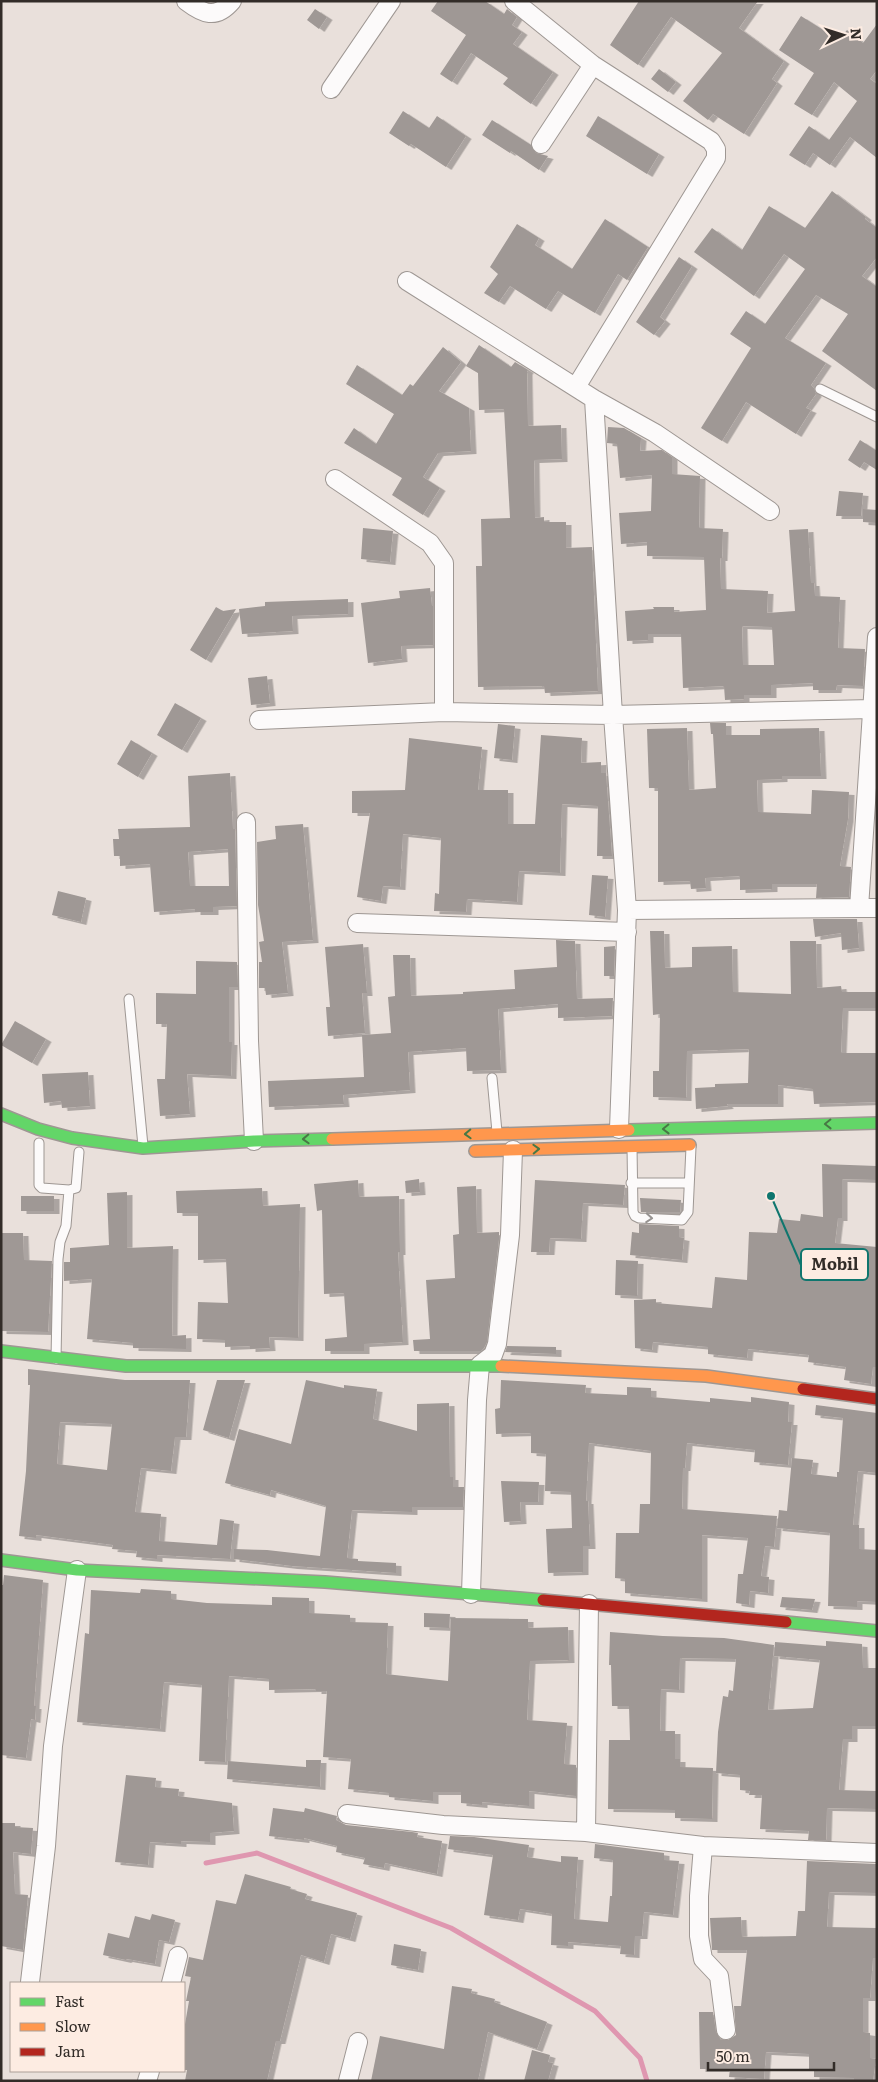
<svg xmlns="http://www.w3.org/2000/svg" width="878" height="2082" font-family="Literata,serif">
<defs>
<filter id="shadow"><feDropShadow dx="5.5" dy="3" stdDeviation="0" flood-color="#0004"/></filter>
</defs>
<rect width="100%" height="100%" fill="#e9e0db"/>
<g fill="none" stroke-linecap="round" stroke-linejoin="round">
<path stroke="#df97b0" stroke-width="5" d="M206 1863 257 1853 451 1928 595 2011 640 2058 647 2081"/>
</g>
<path fill="#9f9895" fill-rule="evenodd" filter="url(#shadow)" d="M438 1H485L504 14 507 9 517 17 512 25 522 32 513 44 553 72 531 104 503 84 508 78 471 53 452 82 440 74 466 35 431 11Z
M639 1H758L739 28 784 61 772 79 777 83 744 134 713 114 708 120 683 101 722 53 671 17 638 65 610 45Z
M315 9 327 17 319 29 307 20Z
M801 16 839 40 847 30 863 43 877 24V70L870 79 877 84V158L850 137 830 165 813 153 805 165 789 155 809 126 829 140 857 101 834 82 812 115 794 104 814 73 779 50Z
M659 69 676 82 668 92 651 79Z
M403 111 429 128 437 116 466 136 446 167 411 144 409 146 389 133Z
M598 116 659 154 647 174 586 136Z
M492 120 531 145 536 153 548 156 539 170 511 151 510 153 482 135Z
M832 191 866 217 865 219 877 228V257L862 276 877 287V391L822 351 848 314 816 295 785 338 826 363 811 385 814 388 816 394 806 408 811 410 796 434 746 402 722 441 701 428 751 348 730 334 746 311 765 324 805 269 784 254 754 296 694 252 712 228 742 250 769 206 805 228Z
M605 219 648 247 627 280 618 274 595 313 558 291 546 309 510 286 499 302 484 293 498 274 490 267 517 224 539 238 535 245 572 269Z
M679 257 692 266 660 317 665 321 654 335 636 322Z
M479 345 511 367 515 362 528 370 527 372 528 426 561 425 562 459 534 460 535 518 544 517V522H566V548L592 547 598 691 545 693 544 686 478 687 476 566H482L481 519 510 518 504 409 479 410 478 373 466 366Z
M443 347 461 362 439 391 469 408 471 451 438 453 423 477 440 488 423 515 392 495 402 478 344 443 354 428 376 444 394 414 346 384 357 365 402 395 410 384 413 386Z
M608 427 624 428 641 438 640 451 662 450 672 457V474L700 476 699 528 723 529 722 558H720L721 589 768 591 767 613 795 611 789 530 808 529 811 583H814L815 596 840 597 838 648 865 649 863 686 837 685 836 690H813V683L771 685V695H744V699L725 700 724 686 683 688 681 634H648V640L627 641 625 611 654 609 653 607H674V612L706 610 704 557 647 556V542L621 544 619 513 651 511 652 475 620 478 617 444 607 443ZM742 626 772 627 774 665H743Z
M860 440 877 451V470L864 462 860 468 848 460Z
M839 491 863 493 861 516H836Z
M863 509 877 510V523L863 522Z
M363 528 393 531 390 562 361 559Z
M430 588 432 606H433V645L401 646 402 659 368 663 361 603 400 598 399 591Z
M348 599V614L292 616 293 631 242 634 239 609 265 606V602Z
M216 607 223 611 236 609 206 660 190 650Z
M267 676 270 703 251 705 248 678Z
M175 703 201 718 182 750 157 735Z
M710 723H726V735H760V729L819 728 821 776H782V779L757 780 758 812 811 814 812 790 849 792 848 819 840 866 851 867 849 897 816 898 817 884H772V889L740 890V876L705 878 706 888 691 889 690 881 658 882V788H649L647 729 687 728 689 790 716 788 713 734H711Z
M498 724 515 726 512 760 494 758Z
M541 735 582 738 581 763 601 762V773H606L612 856H597L598 806 562 804 560 873 519 871 517 902 467 899 466 912 434 911 435 893 439 894 441 838 403 834 400 887 383 886 381 901 357 897 370 813H352V791L405 790 409 738 482 747 478 790H508V824H535Z
M131 740 152 753 138 777 117 764Z
M230 773 233 829H235L237 906 213 907V912H195V909L154 912 150 864 120 866V856H114L113 839H119L118 829 190 827 188 776ZM228 849 229 886H190L188 852Z
M303 824 313 940 282 942 288 993 266 995 265 988H259V962H262L259 942 264 941 258 905 257 842 276 839 275 826Z
M592 875 608 876 605 917 589 915Z
M58 891 86 898 81 922 52 915Z
M813 919H857L859 948 842 950 841 933 815 937Z
M650 931H664L665 968 692 967V947L732 946 733 992 791 994 790 941H816L817 988 841 986 842 992H877V1008H843L841 1053H877V1102L814 1104 813 1089 778 1085V1104H727L728 1106 696 1109 695 1088 715 1087V1084L748 1083 749 1049 687 1051 686 1098 653 1097V1071H659L660 1014 653 1015Z
M556 940 575 941 577 999 613 998 612 1016 558 1018V1004L498 1009 501 1070 467 1071 466 1048 408 1052 410 1090 343 1095 344 1104 269 1107 268 1081 364 1077 362 1035 391 1033 388 997 395 996 393 955H410L411 996 463 994V992L515 989 514 970 557 967Z
M363 944 367 993H362L365 1033 328 1036 326 1007H330L325 947Z
M615 946 614 976H604V947Z
M196 961 237 962 238 987H229V1042H232L231 1076 187 1074 190 1114 160 1116 157 1079H165L167 1024H156V993L196 994Z
M15 1021 46 1039 32 1063 1 1045Z
M88 1072 90 1106 62 1108 61 1101 44 1103 42 1074Z
M822 1164 877 1166V1180L842 1179V1218H838L835 1243 877 1247V1367H873L871 1384 844 1380 846 1367 808 1362 809 1355 748 1349 747 1358 708 1354V1347L653 1342 652 1350 635 1348 634 1300 656 1299V1303L712 1308 715 1277 747 1280 749 1232 777 1233 779 1219 800 1221 801 1214 823 1217Z
M419 1179 420 1192 406 1193 405 1181Z
M358 1180 359 1197 399 1196 400 1252H398L403 1342 364 1344V1351H325V1339L347 1337 344 1293 324 1294 322 1210 317 1211 314 1184Z
M535 1180 625 1185 623 1205 583 1203 581 1239 550 1238 549 1252H531Z
M476 1186 477 1233 499 1232V1239L487 1342 484 1348 481 1351H414L413 1340 430 1339 426 1280 455 1278 453 1235 459 1234 457 1187Z
M262 1188 263 1206 300 1204 298 1338 269 1337 270 1348 250 1349V1346L225 1347V1340L197 1339 198 1302 228 1303 226 1259 198 1260V1213H177L176 1191Z
M127 1192V1248L173 1246 172 1336 186 1335V1349L133 1348V1343L87 1339 92 1279 64 1281V1262H70V1248L109 1245 107 1193Z
M21 1196H54V1211H21Z
M640 1198 681 1200 680 1212H641Z
M639 1224 679 1226V1237L684 1238 682 1260 630 1255 632 1232 639 1233Z
M1 1233H23L24 1260 52 1261 48 1332 1 1331Z
M616 1260 638 1261 637 1296 615 1295Z
M507 1346 556 1347V1354L505 1352Z
M28 1369 125 1380H190L186 1437H175L171 1471 141 1468 135 1512 161 1514 159 1541 217 1545 220 1519 234 1521 230 1559 157 1555V1559L136 1557 137 1551 112 1549 113 1545 36 1535V1538L19 1536 26 1471 30 1385H28ZM60 1422 112 1424 107 1470 57 1464Z
M217 1380H245L229 1438 203 1430Z
M306 1380 344 1388V1385L377 1389 373 1419 417 1431V1404L449 1403 450 1477H453V1487H464L463 1507H412V1512L352 1510 347 1558 358 1559V1561L396 1563V1573L292 1566 234 1559V1549L267 1550 320 1556 326 1506 271 1490 270 1495 225 1483 239 1429 291 1444Z
M501 1380 586 1385 585 1393 627 1395V1387L651 1388V1397L710 1402V1398L751 1402V1397L789 1402 788 1422H792L788 1465 754 1462 755 1450 687 1443 685 1468H683L682 1509 777 1516 774 1547 765 1546 761 1576 769 1577 768 1593 750 1591 749 1605 736 1603 738 1574H743L748 1538 702 1535V1599L625 1593V1579L615 1578 616 1533H639L640 1504H650L651 1451 589 1443 586 1501H588L590 1546H583V1572L548 1573 546 1529 572 1528 571 1492 545 1491 546 1454 531 1453V1433L496 1434 495 1409 500 1408Z
M816 1405 877 1413V1473L858 1471 853 1525H859V1549L877 1550V1602L857 1601V1607L828 1606 830 1533 777 1528 779 1510 787 1511 792 1458 813 1460 811 1474 837 1477V1472H839L843 1418 815 1415Z
M501 1481 539 1482 538 1502H520L521 1521 504 1522Z
M4 1575 43 1580 34 1706H36L35 1720 31 1719 26 1758 1 1755V1585H3Z
M141 1589 171 1591V1599L207 1603 272 1605V1597L309 1598V1613L350 1615V1622L388 1623 386 1674 448 1681 451 1618 528 1619V1628L568 1627 569 1660 530 1661 527 1720 567 1723 564 1764 576 1765V1796L529 1791V1806L482 1802V1805L461 1803V1792H433V1801L389 1797V1793L348 1789 351 1759 323 1757 327 1691H316V1689L269 1690V1679L229 1676 225 1762 199 1761 202 1685 164 1682 160 1729 77 1722 85 1633 89 1634 91 1590 140 1593Z
M782 1597 815 1599 812 1610 780 1607Z
M424 1613 450 1614 449 1628 424 1627Z
M610 1632 663 1636 724 1638 774 1645 768 1710 813 1708 820 1660 774 1656 775 1642 826 1646V1641L862 1644 863 1668H877V1726H852V1739H843L839 1790 877 1791V1809L827 1808 826 1840H808L809 1831 760 1829 762 1795H749L750 1791 740 1790V1775L716 1773 718 1732 723 1696 728 1697 729 1690 733 1691 736 1659 680 1658 679 1690 661 1689 660 1731H675V1759H680V1767L713 1768 712 1819 675 1818V1810L608 1809 609 1740H630L629 1706H612L611 1665H609Z
M306 1760H321L320 1787 227 1779 228 1761 306 1767Z
M126 1775 156 1778 155 1787 179 1789 178 1796 232 1803 234 1831 210 1833V1842L181 1841V1844L150 1842 148 1865 115 1862Z
M273 1808 304 1812 305 1808 337 1816 336 1820 346 1825 412 1832 418 1833 417 1837 442 1841 437 1874 385 1863 384 1868 363 1864 365 1858 336 1852 337 1846 304 1838V1840L269 1836Z
M1 1823H15V1827L33 1828 31 1854 13 1852 15 1894 28 1895 23 1950 1 1946Z
M450 1836 474 1837 529 1845 527 1857 561 1862V1856L578 1857 574 1919 608 1922 610 1896H612L613 1860 594 1858 595 1844 664 1853V1860L679 1861 673 1915 644 1912 642 1936H635L634 1955 620 1954 621 1946 568 1942V1946L551 1945 552 1914 520 1909 518 1920 484 1915 493 1855 448 1849Z
M807 1861 876 1864 877 1893 829 1892 827 1927 877 1928V1958H873L870 1998H863V2032L870 2033V2058L876 2059 873 2081H854V2078L814 2077V2070H809V2054L766 2052 764 2079 729 2077 730 2069H700L699 2012H713L716 2032 721 2040H728L736 2035 734 2006H741L747 1950H712L710 1918 741 1917 742 1937 796 1936 798 1911H805Z
M245 1874 291 1887 290 1889 307 1894 305 1899 357 1913 350 1939 331 1934 324 1962 301 1955 280 2041H276L267 2081H185L187 2070H184V2030L189 2001H186L191 1977 185 1976 189 1957 203 1960 216 1900 236 1904Z
M152 1914 175 1920 169 1942 159 1940 155 1964 127 1959 126 1960 103 1955 108 1933 129 1938 135 1916 150 1920Z
M394 1944 421 1949 418 1970 391 1965Z
M452 1986 472 1989 471 1993 495 1999 494 2002 547 2022 537 2049 488 2032 478 2081H371L380 2036 444 2049Z
M532 2050 550 2055 548 2062 553 2063 548 2081H524Z"/>
<g fill="none" stroke-linecap="round" stroke-linejoin="round">
<g stroke="#9e9793" stroke-width="11">
<path id="lane" d="M820 389 877 417
M129 999 143 1146
M492 1078 497 1132
M39 1143V1185L42 1188 69 1190 76 1188 79 1152
M632 1147 633 1212 635 1216 639 1218 682 1220 688 1212 691 1147
M631 1183H689
M56 1359 58 1259 60 1242 66 1226 69 1190"/>
</g>
<g stroke="#9e9793" stroke-width="20">
<path id="street" d="M186 1C203 14 216 20 232 1
M514 1 593 65 711 141 716 149V158L576 387
M331 89 391 1
M541 144 593 65
M407 281 594 399 655 433 770 511
M594 399 613 715 627 910 619 1129
M335 479 430 543 444 563V712
M259 720 444 712 613 715 872 709
M246 822 249 1041 254 1141
M859 908H877
M627 910 859 908 877 637
M357 923 627 932
M471 1594 477 1400 480 1365 493 1355 497 1344 510 1235 513 1150
M347 1814 443 1825 586 1832 703 1846 877 1853
M586 1832 589 1604
M703 1846 699 1896V1936L703 1959 719 1976 726 2030
M30 1982 46 1846 53 1746 77 1570
M171 1983 178 1956
M147 2081 150 2071
M348 2081 358 2042"/>
</g>
<g stroke="#9e9793" stroke-width="14">
<path id="fast" d="M1 1114 38 1129 72 1138 143 1148 254 1141 332 1139
M629 1130 877 1123
M1 1351 126 1366H501
M1 1560 77 1570 325 1582 543 1600
M786 1622 877 1631"/>
</g>
<g stroke="#9e9793" stroke-width="14">
<path id="slow" d="M332 1139 629 1130
M475 1151 690 1145
M501 1366 706 1376 803 1389"/>
</g>
<g stroke="#9e9793" stroke-width="14">
<path id="jam" d="M803 1389 877 1399
M543 1600 786 1622"/>
</g>
<use href="#lane" stroke="#fcfafa" stroke-width="9"/>
<use href="#street" stroke="#fcfafa" stroke-width="18"/>
<use href="#fast" stroke="#63d668" stroke-width="11"/>
<use href="#slow" stroke="#ff974d" stroke-width="11"/>
<use href="#jam" stroke="#b3261e" stroke-width="11"/>
</g>
<defs><path id="oneway-chevron" d="M-2-3.5L2.5 0L-2 3.5" fill="none" stroke-width="1.6" stroke-linecap="round" stroke-linejoin="round" transform="scale(1.25)"/></defs>
<g stroke="#487845">
<use href="#oneway-chevron" transform="translate(828 1124) rotate(179)"/>
<use href="#oneway-chevron" transform="translate(666 1129) rotate(179)"/>
<use href="#oneway-chevron" transform="translate(468 1134) rotate(178)"/>
<use href="#oneway-chevron" transform="translate(306 1139) rotate(178)"/>
<use href="#oneway-chevron" transform="translate(536 1149) rotate(-2)"/>
</g>
<use stroke="#979391" href="#oneway-chevron" transform="translate(649 1218) rotate(4)"/>
<path fill="none" stroke="#0f766e" stroke-width="2" d="M771 1196L801 1265"/>
<circle fill="#0f766e" stroke="#fdece2" stroke-width="2" cx="771" cy="1196" r="5"/>
<rect fill="#fdece2" stroke="#0f766e" stroke-width="2" x="801" y="1249" width="67" height="31" rx="5"/>
<g font-size="16" text-anchor="middle" font-weight="bold" fill="#322c28">
<text x="835" y="1270">Mobil</text>
</g>
<rect width="878" height="2082" fill="none" stroke="#322c28" stroke-width="5"/>
<rect x="10" y="1982" width="175" height="90" fill="#fdece2" stroke="#ac9f98"/>
<rect x="20" y="1998" width="25" height="8" fill="#63d668" stroke="#ac9f98"/>
<text x="55" y="2007" font-size="15" fill="#322c28">Fast</text>
<rect x="20" y="2023" width="25" height="8" fill="#ff974d" stroke="#ac9f98"/>
<text x="55" y="2032" font-size="15" fill="#322c28">Slow</text>
<rect x="20" y="2048" width="25" height="8" fill="#b3261e" stroke="#ac9f98"/>
<text x="55" y="2057" font-size="15" fill="#322c28">Jam</text>
<g transform="translate(843 35) rotate(86)" stroke="#fdece2" stroke-width="4" paint-order="stroke">
<path d="M0-4L9 19L0 12L-9 19Z" fill="#322c28"/>
<text y="-8" font-size="14" font-weight="bold" text-anchor="middle" fill="#322c28">N</text>
</g>
<path d="M708 2062v8h126v-8" fill="none" stroke="#322c28" stroke-width="2.5"/>
<text x="716" y="2062" font-size="15" fill="#322c28" stroke="#fdece2" stroke-width="4" paint-order="stroke">50 m</text>
</svg>
